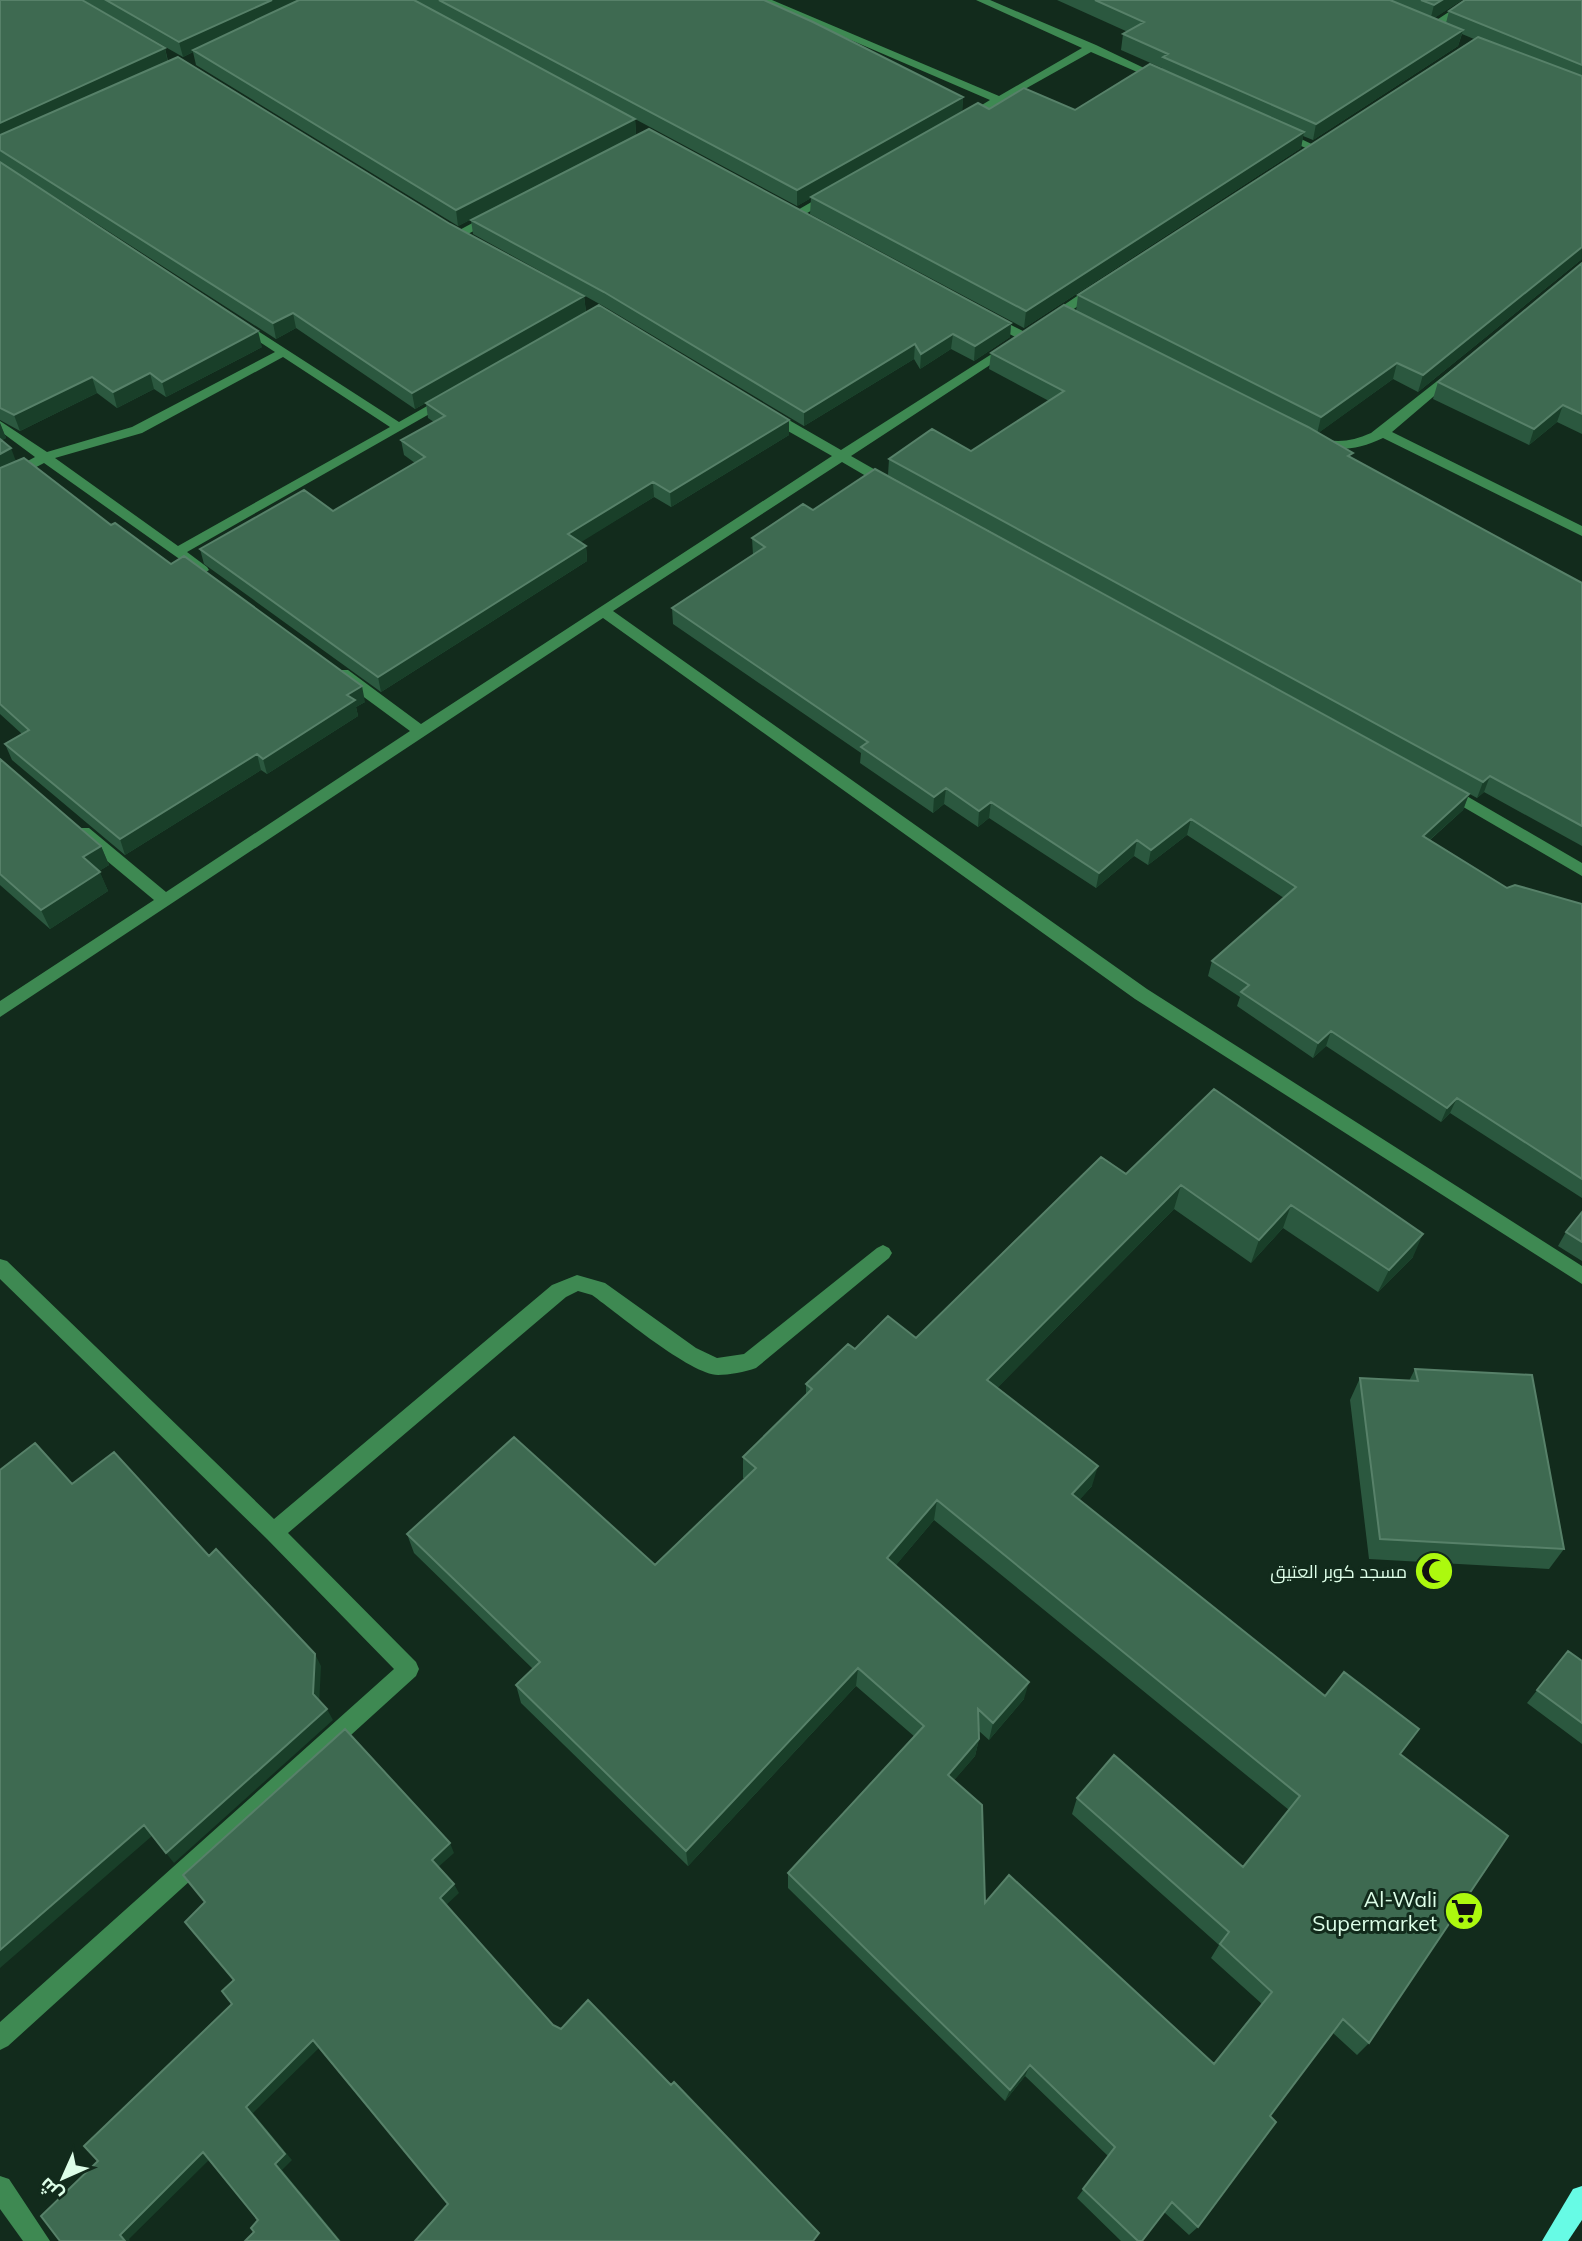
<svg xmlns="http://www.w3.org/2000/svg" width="1582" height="2241" font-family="Mulish,Cairo,sans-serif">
<rect width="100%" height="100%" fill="#122b1c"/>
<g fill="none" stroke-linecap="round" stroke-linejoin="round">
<path fill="#3e8952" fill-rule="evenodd" d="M758 0H772L999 96 1082 48 976 0H990L1096 45 1167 79 1158 81 1091 52 966 122 962 121V117L990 100Z
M1467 0H1479L1434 31H1426V27Z
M1276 131H1284L1318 147 1308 149 1276 135Z
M827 193 837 195 799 218 789 215Z
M493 212 497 213V219L462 237 452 234Z
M1092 286 1102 289 1054 323H1046V317Z
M991 315 1029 334 1031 337 1021 340 987 322 985 319Z
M241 320 399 422 443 397 448 396 454 400 187 552 207 567 209 570 202 575 44 463 0 486V476L35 457 0 431V421L47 452 132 427 275 352 237 327V321ZM283 357 390 427 178 546 55 458 142 433Z
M1009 343 1013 344V350L851 456 893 480V486H883L842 462 613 611 1147 989 1582 1266V1284L1135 999 603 618 0 1017V1001L154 900 77 836 75 832 77 828H89L166 892 410 731 338 678V670H348L421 724 832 456 765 418V412H775L841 450Z
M1455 367 1460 368V374L1392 432 1582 526V536L1383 438C1360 449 1340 452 1315 446L1313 443 1320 439C1340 443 1353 441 1371 433Z
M1446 784 1582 863V876L1441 794 1438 790 1441 786Z
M883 1245 889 1248 892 1253 889 1258 756 1368C745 1372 729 1375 718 1375 691 1375 617 1313 592 1295L578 1291 566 1297 288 1533 416 1662 419 1669 416 1676 8 2046 0 2050V2022L394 1669 267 1539 0 1279V1259L7 1261 274 1519 552 1285 577 1275 605 1283 696 1348 717 1358 744 1354 877 1248Z
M0 2176 9 2179 50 2241H23L0 2209Z"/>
<path fill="#67fbe5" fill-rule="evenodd" d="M1582 2186V2220L1568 2241H1542L1573 2189Z"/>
</g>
<path fill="#2b583f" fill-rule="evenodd" d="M0 0 165 48 168 61 450 224 584 296 586 312 415 409 296 328 276 339 44 190 262 347 166 397 154 389 117 408 97 393 20 431 0 420Z
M83 0H764L963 97 962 112 989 109 1075 110 1162 69V68L1121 50 1123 34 1128 32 1057 0H1462L1434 18 1446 23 1449 11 1582 0V259L1418 392 1393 379 1318 433 1351 458 1582 583V846L1484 792 1477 798 888 475 889 459 971 451 1049 401 989 369 991 353 1076 311 1078 295 1474 39 1462 34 1458 46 1313 140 1303 136 1301 148 1024 328 810 214 811 198 797 206 635 119 636 135 458 226 196 65 193 52 183 57Z
M471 220 1011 323 1010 337 974 361 951 349 920 369 914 359 804 426 605 307 473 234Z
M1582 263V434L1557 422 1529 445 1433 399 1438 382Z
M426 403 789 420V435L671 507 654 497 580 542 586 546 587 561 381 692 204 564 200 549 333 511 415 463 404 455 401 440 434 422 428 418Z
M0 423 6 438 2 440 16 461 171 564 365 702 356 707 358 716 267 774 261 770 125 855 12 760 5 744 22 734 0 714Z
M813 510 1469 794 1463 810 1430 840 1507 888 1582 904V1198L1450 1113 1441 1122 1326 1046 1313 1058 1237 1006 1240 997 1208 976 1212 961 1284 898 1187 835 1148 865 1134 856 1096 888 989 818 978 827 944 804 933 813 860 763 861 753 673 624 672 608 753 555 752 538Z
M0 759 101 846 109 865 99 871 108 891 50 929 0 885Z
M1214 1089 1413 1257 1378 1292 1283 1228 1251 1263 1174 1209 997 1388 1092 1486 1079 1500 1325 1696 1401 1754 1369 2043 1357 2055 1333 2033 1270 2116 1198 2227 1189 2235 1164 2212 1142 2241H1121L1077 2198 1108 2156 1025 2076 1005 2101 788 1888V1873L915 1737 856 1686 688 1866 521 1703 516 1685 533 1669 414 1553 407 1534 655 1565 745 1479 743 1478V1457L806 1395V1384L855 1349 916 1338 1126 1174ZM934 1520 1289 1810 1243 1867 1077 1798 1072 1814 1219 1945 1211 1958 1262 2004 1214 2064 985 1903 954 1780 975 1756 979 1739V1731L989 1740 1024 1699 895 1566Z
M1582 1212V1261L1558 1246 1566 1232Z
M1415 1369 1564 1549 1549 1569 1369 1559 1350 1400 1360 1378 1409 1381Z
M1568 1651 1582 1661V1744L1527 1703Z"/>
<path fill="#193f29" d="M272 0H308L193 50V52L183 57 179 42Z
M1442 0H1462L1430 21 1434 5Z
M1463 30 1458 46 1313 140 1316 124Z
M165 48 168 64 0 141V123Z
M963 97 962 113 797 206V190Z
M635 119 636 135 458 226 456 210Z
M1304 132 1301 148 1024 328 1026 311Z
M1582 247V259L1418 392 1423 375Z
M584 296 586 312 415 409 412 393Z
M293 313 296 328 276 339 273 323Z
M1011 323 1010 337 974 361 975 346Z
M258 331 262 347 166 397 162 382Z
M953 334 951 349 920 369 921 354Z
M915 344 914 359 804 426V412Z
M1397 363 1393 379 1317 434 1321 417Z
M150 373 154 389 117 408 113 392Z
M92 377 97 393 20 431 14 415Z
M1563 405 1557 422 1529 445 1534 429Z
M789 420V435L671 507 670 492Z
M0 423 6 438 0 441Z
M11 448 17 464 0 473V454Z
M653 482 654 497 570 549 568 534Z
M586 546 587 561 381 692 378 677Z
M362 686 365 702 356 707 358 716 267 774 263 759 347 695Z
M257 754 261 770 125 855 120 839Z
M1490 776 1484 792 1477 798 1483 782Z
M946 788 944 804 933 813 934 797Z
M1469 794 1463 810 1417 851 1423 836Z
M991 802 989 818 978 827 979 811Z
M1191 819 1187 835 1148 865 1151 850Z
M1137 840 1134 856 1096 888 1099 873Z
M101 846 109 865 91 876 83 857Z
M100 872 108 891 50 929 41 910Z
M1331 1031 1326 1046 1313 1058 1318 1043Z
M1457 1098 1450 1113 1441 1122 1447 1108Z
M1181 1185 1174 1209 983 1402 987 1380Z
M1291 1205 1283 1228 1251 1263 1259 1240Z
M1423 1234 1413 1257 1378 1292 1389 1270Z
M1098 1466 1092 1486 1067 1514 1072 1494Z
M937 1500 934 1520 885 1578 887 1558Z
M315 1654 321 1666 319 1706 313 1694Z
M858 1668 856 1686 688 1866 686 1851Z
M1029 1682 1024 1699 989 1740 993 1723Z
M327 1709 333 1720 174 1863 166 1853Z
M979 1739 975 1756 945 1791 948 1775Z
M144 1825 152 1836 0 1968V1950Z
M450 1843 454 1853 436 1869 432 1860Z
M454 1884 459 1893 444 1907 440 1898Z
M313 2040 320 2047 253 2113 292 2160 282 2170 341 2241H339L275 2164 246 2107Z
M1030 2065 1025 2076 1005 2101 1010 2090Z
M203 2152 211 2158 129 2239 130 2241H125L120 2235Z"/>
<path fill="#3e6a51" stroke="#578169" stroke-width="2" fill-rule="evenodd" d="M0 0H82L165 48 0 123Z
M106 0H272L179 42Z
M299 0H414L635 119 456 210 193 50Z
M439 0H764L813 22 963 97 797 190Z
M1095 0H1390L1463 30 1316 124 1163 57 1168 54 1123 34 1144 22Z
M1421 0H1442L1434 5Z
M1465 0H1582V65L1449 11Z
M1478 37 1582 76V247L1423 375 1397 363 1321 417 1078 295Z
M178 57 450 224 584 296 412 393 293 313 273 323 0 150V135Z
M1150 64 1304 132 1026 311 811 197 978 103 989 109 1024 88 1075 110Z
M649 129 1011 323 975 346 953 334 921 354 915 344 804 412 604 292 471 220Z
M0 162 258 331 162 382 150 373 113 392 92 377 14 415 0 408Z
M1582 263V414L1563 405 1534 429 1438 382Z
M599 305 789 420 670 492 653 482 568 534 586 546 378 677 200 549 304 490 333 511 425 457 401 440 445 416 426 403Z
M1064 305 1308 427 1353 453 1348 456 1582 583V826L1490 776 1483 782 889 459 932 429 971 451 1064 391 991 353Z
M0 439 11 448 0 454Z
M24 458 111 525 115 523 171 564 184 556 362 686 347 695 355 700 263 759 257 754 120 839 5 744 29 730 0 704V468Z
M875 469 1469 794 1423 836 1507 888 1515 885 1582 904V1179L1457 1098 1447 1108 1331 1031 1318 1043 1241 992 1249 985 1212 961 1296 887 1191 819 1151 850 1137 840 1099 873 991 802 979 811 946 788 934 797 861 747 868 742 672 608 765 547 752 538 803 504 813 510Z
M0 759 101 846 83 857 100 872 41 910 0 874Z
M1214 1089 1423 1234 1389 1270 1291 1205 1259 1240 1181 1185 987 1380 1098 1466 1072 1494 1325 1696 1344 1672 1419 1729 1400 1754 1508 1836 1369 2043 1343 2019 1270 2116 1276 2122 1198 2227 1172 2202 1142 2241H1138L1083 2189 1115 2147 1030 2065 1010 2090 788 1873 924 1726 858 1668 686 1851 516 1685 540 1662 407 1534 514 1437 655 1565 756 1468 743 1457 812 1389 806 1384 848 1344 855 1349 888 1316 916 1338 1101 1157 1126 1174ZM937 1500 1300 1796 1243 1867 1114 1755 1077 1798 1229 1932 1220 1944 1272 1992 1214 2064 1009 1875 985 1903 982 1805 948 1775 979 1739 978 1709 993 1723 1029 1682 887 1558Z
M1582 1212V1242L1566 1232Z
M1415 1369 1532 1375 1564 1549 1380 1539 1360 1378 1418 1381Z
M35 1443 72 1484 114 1452 209 1556 216 1549 315 1654 313 1694 327 1709 166 1853 144 1825 0 1950V1470Z
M1568 1651 1582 1661V1723L1537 1690Z
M345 1729 450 1843 432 1860 454 1884 440 1898 553 2025 561 2029 588 2000 671 2085 674 2082 819 2233 813 2241H415L448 2204 313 2040 246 2107 285 2154 275 2164 339 2241H245L254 2232 251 2228 258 2220 203 2152 120 2235 125 2241H60L41 2216 98 2161 84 2146 232 2004 222 1991 234 1980 185 1922 205 1902 183 1875Z"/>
<defs>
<g id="mosque-disc" transform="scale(2.0125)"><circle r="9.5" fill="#acf90e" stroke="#122b1c"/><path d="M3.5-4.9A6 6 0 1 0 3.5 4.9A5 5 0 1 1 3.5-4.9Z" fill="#111"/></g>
<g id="supermarket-disc" transform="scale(2.0125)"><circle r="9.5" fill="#acf90e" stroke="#122b1c"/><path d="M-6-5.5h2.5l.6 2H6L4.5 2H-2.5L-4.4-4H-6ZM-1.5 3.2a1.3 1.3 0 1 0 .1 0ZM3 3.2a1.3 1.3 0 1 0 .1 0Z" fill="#111"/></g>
</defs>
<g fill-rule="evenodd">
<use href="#mosque-disc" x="1434" y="1571"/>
<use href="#supermarket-disc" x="1464" y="1911"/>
</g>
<g text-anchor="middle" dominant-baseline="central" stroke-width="6" stroke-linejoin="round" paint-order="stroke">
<g font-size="18" fill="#ddfee8" stroke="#122b1c" text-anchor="end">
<text x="1407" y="1571">مسجد كوبر العتيق</text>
</g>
<g font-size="21" fill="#ddfee8" stroke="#122b1c" text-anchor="end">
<text x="1437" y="1899">Al-Wali<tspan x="1437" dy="24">Supermarket</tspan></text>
</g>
</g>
<g transform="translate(63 2178) rotate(225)" stroke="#122b1c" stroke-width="5" paint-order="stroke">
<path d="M0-5L12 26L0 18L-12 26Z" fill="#ddfee8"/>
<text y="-10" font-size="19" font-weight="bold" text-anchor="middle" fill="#ddfee8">ش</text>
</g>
</svg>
